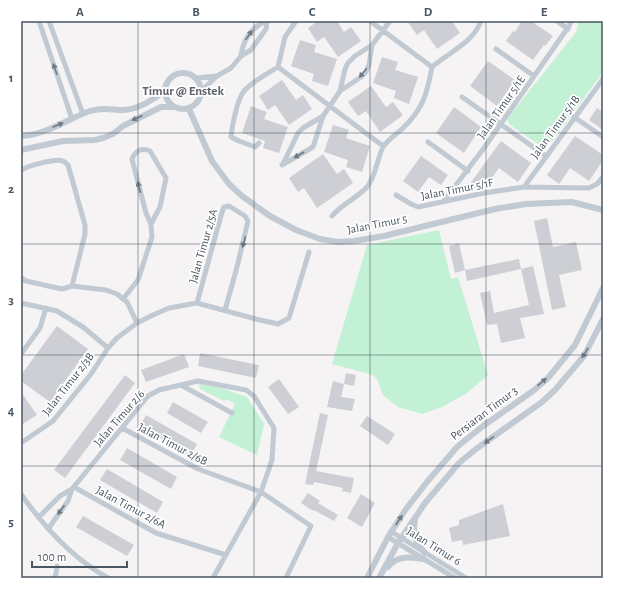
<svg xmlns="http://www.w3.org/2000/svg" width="624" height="599" font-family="'Alegreya Sans',sans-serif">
<rect width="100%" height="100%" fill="#f5f3f3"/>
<path fill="#c3f1d5" d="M579 21H603V72L551 143 541 146 510 125 507 119 576 32Z
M439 230 451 279 458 277 488 375 467 393 442 407 422 414 398 407 383 395 377 379 373 375 332 364 367 245Z
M203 382 247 397 264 424 257 455 219 437 235 404 226 399 224 401 200 389 199 384Z"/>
<path fill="#cdcfd5" d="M318 21H337L344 32 351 27 361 41 338 57 324 37 317 42 308 28Z
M407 21H452L460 33 437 49 424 30 417 35Z
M522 21H531L553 36 545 46 544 45 533 60 506 41 513 31 515 32Z
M300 40 316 45 314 52 337 59 328 86 312 81 314 74 291 66Z
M382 57 398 62 395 70 418 77 409 104 394 98 396 91 373 83Z
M488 61 515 80 497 106 470 86Z
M282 80 296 100 303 95 312 109 289 125 275 105 268 110 259 96Z
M371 86 386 107 393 102 402 114V116L380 132 366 111 358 116 348 102Z
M251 106 267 112 264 119 288 127 279 153 263 148 265 141 242 133Z
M454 107 481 127 464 153 436 133Z
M597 108 603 112V130L589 120Z
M333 125 349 130 346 138 370 146 362 172 346 167 348 160 324 152Z
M575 136 603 155V160L589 181 570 168 559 184 547 175Z
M501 141 531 163 518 182 499 168 484 189 477 190 469 185Z
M323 154 337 174 344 169 353 183 317 208 304 188 298 192 289 178Z
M421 156 448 175 441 185 429 177 418 192 403 181Z
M547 218 553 247 576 242 582 270 559 275 566 307 552 310 534 221Z
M459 243 465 270 455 273 449 246Z
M519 259 521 269 467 281 465 270Z
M533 266 544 314 520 318 525 338 501 343 497 324 487 325 480 293 490 291 494 313 529 305 521 269Z
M57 326 88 349 50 402 21 381V375Z
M200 353 259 365 256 378 198 366Z
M184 354 189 367 146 382 141 370Z
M346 373 356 375 354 386 344 384Z
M125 375 135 383 65 478 54 470Z
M279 379 299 407 288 414 268 387Z
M333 381 344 384 341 397 355 399 352 411 327 407Z
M21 392 37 415 21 425Z
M173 402 208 422 201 433 167 413Z
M320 413 328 415 316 471 354 478 351 493 342 491 343 488 314 482 313 485 305 484Z
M146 415 197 444 190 456 140 426Z
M367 416 395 434 388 445 360 426Z
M127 448 177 477 171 489 120 460Z
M107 469 163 502 157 513 100 480Z
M308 493 320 501 318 503 338 515 334 521 314 510 313 511 301 503Z
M361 494 375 503 362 527 347 518Z
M503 504 510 536 463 545 462 540 452 542 449 528 459 525V520Z
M83 516 134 545 127 556 76 527Z"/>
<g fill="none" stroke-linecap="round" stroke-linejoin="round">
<path stroke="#c1cad2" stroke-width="5" d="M39 21 72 119
M49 21 83 114
M370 21 432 67
M557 21 568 29
M496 49 534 76
M241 56C243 40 250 28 266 21
M278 67 383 146
M197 78 216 76
M202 90 217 76 231 68 241 56 251 50 266 29 267 21
M340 91 345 69 348 63 355 56 372 45 390 21
M462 97 546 156
M574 117 603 137
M428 142 468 171
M259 143 255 147 239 141 231 137C232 126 237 100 244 91 253 81 267 74 278 67L285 37 296 21
M283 164 298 133 303 128 323 116
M282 165 313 147 323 116 340 91 361 77 366 72 369 65 372 45
M21 170C28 166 55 158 63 161 65 162 67 164 68 165L85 225V234L72 286
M524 187 603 79
M396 195 411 204 418 207 484 193 524 187 589 188 597 184 603 177
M443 202 484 148 569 26 571 21
M332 216C342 204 357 198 367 187 376 176 377 159 383 147 387 140 397 134 403 128 423 109 427 94 432 67 449 52 473 43 481 21
M21 278 26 281 62 289 72 286 106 290 117 294 127 302 137 323
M123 299 138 280 152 237 151 224 146 213 132 159C135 151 142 147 150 151L166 178 160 207 151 224
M21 303 57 311 83 327 108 348
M197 303 222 212 224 207 229 206 245 216 248 221 237 267 225 310
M21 354 40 328 46 308
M181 385 232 413
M122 428 198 469 261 492 311 526 286 578
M21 443 53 421 91 374 108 348 117 338 137 323 153 315 169 308 197 303 256 319 278 324 289 318 309 252
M74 487 156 533 226 555
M21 494C44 527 72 558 108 578
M39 517 60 496 72 489
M48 529 68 501 72 489 148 396 159 390 198 381 246 390 254 396 274 428 272 460 261 492 213 578
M392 532 466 578
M388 537 455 578
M54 578 56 574 57 566"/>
<path stroke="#c1cad2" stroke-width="6" d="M165 91a18 18 0 1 1 36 0a18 18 0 1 1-36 0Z
M189 109 212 161 229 184 242 196 270 216 296 230 320 239 338 242 354 241 384 236 495 209 526 204 572 202 603 210
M21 136C46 135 67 119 90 111 103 107 111 110 124 110 138 109 154 100 165 90
M21 150 63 141 95 140 103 138 113 134 123 126 161 107H174
M415 520C412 536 415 541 425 553
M388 567C397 555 410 557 423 559
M367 578 388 537 406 509 427 482 457 447 483 426 533 391 548 378 575 345 603 288
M379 578 398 543 425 503 459 463 476 449 542 402 555 390 584 356 603 319"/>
</g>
<defs><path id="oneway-solid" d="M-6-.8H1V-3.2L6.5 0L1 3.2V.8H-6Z"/></defs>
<g fill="#6e7983">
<use href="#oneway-solid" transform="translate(249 35) rotate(-54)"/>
<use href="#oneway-solid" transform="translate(55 69) rotate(-109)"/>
<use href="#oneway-solid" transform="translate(363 73) rotate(129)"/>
<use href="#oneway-solid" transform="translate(137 118) rotate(155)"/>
<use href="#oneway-solid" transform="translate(58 125) rotate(-23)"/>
<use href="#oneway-solid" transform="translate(299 155) rotate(150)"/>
<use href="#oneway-solid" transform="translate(139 187) rotate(-104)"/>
<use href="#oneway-solid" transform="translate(244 242) rotate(105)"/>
<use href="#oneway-solid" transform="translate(585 353) rotate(122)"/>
<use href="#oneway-solid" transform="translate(542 382) rotate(-41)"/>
<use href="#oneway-solid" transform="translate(489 440) rotate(145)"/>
<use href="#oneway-solid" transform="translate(61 510) rotate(126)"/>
<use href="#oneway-solid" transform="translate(399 520) rotate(-57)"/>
</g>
<path fill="none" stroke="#4a5661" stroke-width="1" stroke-opacity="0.55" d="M138 21V578M254 21V578M370 21V578M486 21V578M21 133H603M21 244H603M21 355H603M21 466H603"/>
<g text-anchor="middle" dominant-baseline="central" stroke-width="3.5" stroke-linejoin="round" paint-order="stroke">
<g font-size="12" fill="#4a5661" stroke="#fff">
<text transform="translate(501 107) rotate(-55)">Jalan Timur 5/1E</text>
<text transform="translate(555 127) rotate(-54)">Jalan Timur 5/1B</text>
<text transform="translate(457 189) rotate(-11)">Jalan Timur 5/1F</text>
<text transform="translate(377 224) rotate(-11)">Jalan Timur 5</text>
<text transform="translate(203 246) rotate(-74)">Jalan Timur 2/5A</text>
<text transform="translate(68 384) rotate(-52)">Jalan Timur 2/3B</text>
<text transform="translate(484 413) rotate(-37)">Persiaran Timur 3</text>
<text transform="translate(119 418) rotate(-49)">Jalan Timur 2/6</text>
<text transform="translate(173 444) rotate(28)">Jalan Timur 2/6B</text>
<text transform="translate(131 507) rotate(28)">Jalan Timur 2/6A</text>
<text transform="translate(434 546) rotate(32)">Jalan Timur 6</text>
</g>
<g font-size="13" font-weight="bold" fill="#5f6368" stroke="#fff">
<text x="183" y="91">Timur @ Enstek</text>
</g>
</g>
<rect width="624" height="599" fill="none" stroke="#ffffff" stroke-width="44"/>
<path d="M32 561v6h95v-6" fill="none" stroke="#4a5661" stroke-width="2"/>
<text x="38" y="561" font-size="12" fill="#4a5661" stroke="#ffffff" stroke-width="3" paint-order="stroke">100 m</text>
<rect x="22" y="22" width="580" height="555" fill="none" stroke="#4a5661" stroke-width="1.5"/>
<g font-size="13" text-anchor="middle" font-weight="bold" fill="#4a5661">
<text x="80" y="16">A</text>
<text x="196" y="16">B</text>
<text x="312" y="16">C</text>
<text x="428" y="16">D</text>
<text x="544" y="16">E</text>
<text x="11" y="82">1</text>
<text x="11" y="193">2</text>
<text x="11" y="304">3</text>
<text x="11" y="415">4</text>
<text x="11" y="526">5</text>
</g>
</svg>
